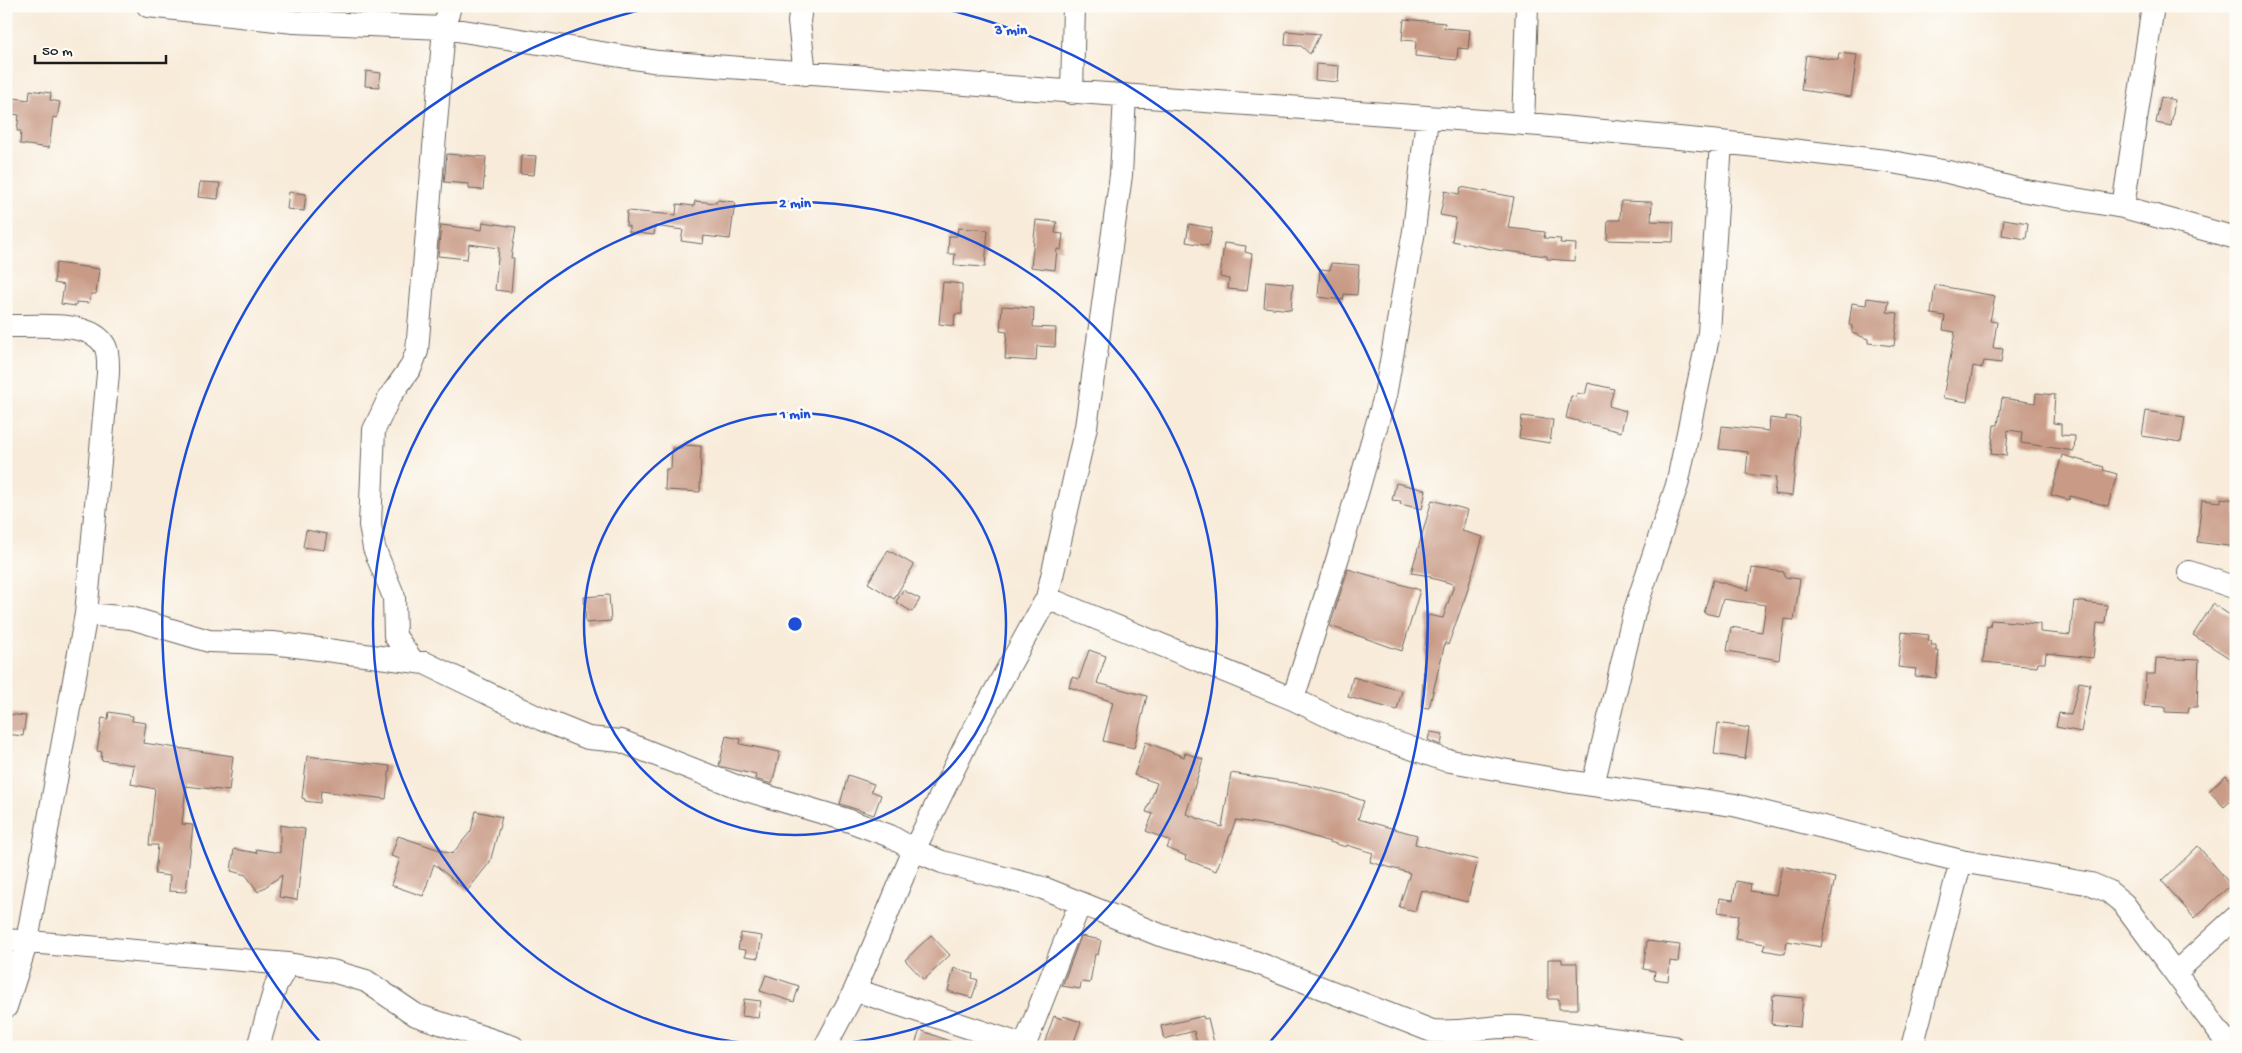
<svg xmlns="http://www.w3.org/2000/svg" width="2242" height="1053" font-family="'Gochi Hand',sans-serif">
<rect width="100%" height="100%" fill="#fdfcf7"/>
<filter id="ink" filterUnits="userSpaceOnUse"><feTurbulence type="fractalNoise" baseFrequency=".02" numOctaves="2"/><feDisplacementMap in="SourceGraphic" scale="10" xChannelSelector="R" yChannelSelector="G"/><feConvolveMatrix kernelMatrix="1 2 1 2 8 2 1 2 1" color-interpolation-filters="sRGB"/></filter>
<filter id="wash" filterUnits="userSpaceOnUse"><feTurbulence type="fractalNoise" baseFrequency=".0096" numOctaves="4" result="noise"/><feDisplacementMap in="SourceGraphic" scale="20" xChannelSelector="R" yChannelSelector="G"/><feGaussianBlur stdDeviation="1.12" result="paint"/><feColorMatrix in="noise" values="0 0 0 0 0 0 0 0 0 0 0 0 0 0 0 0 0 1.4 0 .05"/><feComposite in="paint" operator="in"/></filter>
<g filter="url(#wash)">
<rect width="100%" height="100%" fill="#f8ebd9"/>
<g id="blocks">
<path fill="#c99b87" d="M1404 19 1445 23 1444 28 1470 30 1468 49 1458 48 1457 60 1415 56 1416 41 1402 40Z
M1286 31 1320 34 1310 54 1301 46 1285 45Z
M1839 53 1857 55 1851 97 1801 90 1806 55 1838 60Z
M1316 64 1339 66 1338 82 1315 80Z
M366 71 381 73 379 87 365 86Z
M30 90 51 93 50 100 60 102 57 118 53 117 49 148 20 144 21 131H17L19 115 12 114 14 98 29 100Z
M2161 97 2175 100 2171 126 2156 123Z
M447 154 486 157 483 190 469 189V184L444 182Z
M521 155 536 156 534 175 520 174Z
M200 182 220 183 218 199 198 197Z
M1461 187 1514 197 1508 228 1545 232 1544 238 1561 239 1560 243 1576 244 1575 261 1547 259V256L1497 250 1452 241 1456 218 1440 215 1445 191 1459 194Z
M289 192 306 194 304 211 287 209Z
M717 200 735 202 730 239 704 236 703 244 681 241 683 230 655 226 654 235 629 232V226H626L627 211 676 215 677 204 694 206 695 201 716 203Z
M1621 201 1652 202 1651 221 1674 222 1673 242 1607 240 1608 220H1620Z
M2004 219 2028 223 2026 239 2002 235Z
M1036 220 1057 222 1055 233 1063 234 1061 250 1057 249 1055 270 1031 267Z
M483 222 516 227 511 258H514L511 292 495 290 499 248 469 244 467 259 438 256 441 225 482 230Z
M1189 224 1212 228 1209 246 1186 242Z
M958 228 988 230 985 267 954 265 955 254H948L949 236H957Z
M1224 243 1246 246 1245 252 1252 254 1247 291 1228 289 1229 279 1220 277Z
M56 263 99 269 96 294H91L89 303 76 302V306L61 304 64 285 54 283Z
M1331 263 1359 265 1357 295 1344 294 1343 300 1318 297 1320 269 1330 270Z
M1266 281 1293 284 1291 310 1264 307Z
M943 282 962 284V314H955L954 326 939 324Z
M1935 285 1995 296 1990 321 1997 322 1993 348 2003 349 2001 363 1984 361 1982 368 1973 366 1967 402 1943 398 1955 332 1943 330 1945 316 1931 314Z
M1867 298 1889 301 1887 312 1898 313 1894 346 1868 343V339L1852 333V326L1849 325 1852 303 1866 305Z
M1002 306 1034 308 1033 327 1056 328 1055 347 1037 346 1036 361 1005 359 1007 332 1000 331Z
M1588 383 1614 389 1609 406 1626 411 1621 432 1566 418 1571 396 1576 397 1577 393 1585 395Z
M2036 393 2055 395 2053 423 2061 424V435L2075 436 2074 451 2021 443 2022 432 2008 430 2006 456 1991 454 1994 425H1998L2002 398 2035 403Z
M2146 411 2185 417 2181 442 2142 436Z
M1522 416 1553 420 1550 443 1519 438Z
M1786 416 1800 418 1792 496 1774 494 1776 478 1746 474 1748 452 1719 449 1722 426 1769 431 1770 418 1786 420Z
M682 445 701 446 700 492 665 490 666 469H671L672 448H682Z
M2062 455 2104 467 2103 470 2117 474 2108 506 2070 496 2069 500 2051 495Z
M1396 483 1426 490 1422 509 1400 504 1401 501 1392 500Z
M2221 498 2236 500V547L2197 542 2202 500 2221 502Z
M1432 500 1468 510 1462 531 1483 537 1467 592 1448 645 1445 643 1429 708 1421 707 1428 615 1443 618 1453 588V584L1431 578V576L1411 573Z
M306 530 327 534 324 550 303 547Z
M888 550 914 565 894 599 868 583Z
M1752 568 1784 572V577L1800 579 1794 620 1784 619 1779 660 1727 651 1731 627 1762 632 1766 605 1723 599 1718 616 1704 613 1713 580 1748 590Z
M1348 569 1420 590 1402 651 1330 626Z
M903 590 920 599 912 612 896 602Z
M609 595 611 621 586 623 584 597Z
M2074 601 2107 605 2105 624 2097 623 2093 658 2046 653 2045 663H2038L2037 667 1983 662 1987 626 1990 627 1991 620 2040 624V632L2070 635Z
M2213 604 2236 619V651L2231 659 2193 635Z
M1902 632 1929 635 1928 641H1932L1931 645H1936V651H1939L1936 678 1915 676 1916 669 1898 667Z
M1089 650 1106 656 1097 683 1147 696 1134 748 1103 741 1113 702 1069 687 1072 677 1079 679Z
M2156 658 2199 660 2197 707H2189L2188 713 2165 712V707L2144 706 2146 674H2155Z
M1353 677 1402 691 1397 710 1348 697Z
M2079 682 2090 684 2081 732 2056 727 2059 713 2071 715Z
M109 712 133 716 132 721 146 723 143 743 233 756 229 791 186 786 182 824 193 825 186 892 169 891 170 876 155 874 158 845H149L155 789 131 784 134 765 101 760 102 752 97 751 102 718 108 719Z
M6 714 26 716 23 736 6 734Z
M1718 723 1749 728 1745 759 1714 754Z
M1430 732 1443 734 1441 745 1428 740Z
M726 736 741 739 740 744 780 752 772 784 755 779 756 775 719 766Z
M1146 742 1184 757 1185 753 1203 759 1186 814 1222 827 1231 773 1307 785 1343 794 1364 801 1358 819 1417 835 1415 844 1478 860 1467 902 1421 890 1415 911 1399 907 1410 873 1370 862 1373 853 1347 845 1346 847 1285 828 1236 820 1216 871 1185 859 1186 856 1167 848 1170 841 1146 831 1153 814 1146 812 1157 783 1134 775Z
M307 756 390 766 386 799 321 791 320 803 305 801V799L302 798Z
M848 775 874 784 871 791 881 795 874 815 840 804Z
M2226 775 2236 787V796L2224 807 2209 791Z
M476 811 502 817 490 862 467 891 434 864 423 896 391 885 400 859 391 856 398 836 452 854 471 831Z
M280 825 305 829 297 900 279 897 282 875 258 892 246 875 231 871 234 849 257 853 256 849 280 853Z
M2198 846 2231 885 2194 918 2162 881Z
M1782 866 1835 878 1821 947 1787 941 1785 954 1763 950 1765 944 1735 939 1739 915 1718 912 1720 898 1733 900 1736 881 1751 884 1750 891 1776 895Z
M741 933 762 936 758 958 745 956 746 950 738 949Z
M931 935 950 955 924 980 905 960Z
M1081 936 1101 940 1098 955 1095 954 1090 983 1081 982 1080 989 1062 986Z
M1647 941 1680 945 1678 962 1670 961 1668 981 1654 979 1655 971 1643 969Z
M1548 959H1562V963H1577L1578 1009H1559V999H1548Z
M954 968 973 974 972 978 978 980 972 998 948 991Z
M766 975 799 986 794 1002 760 991Z
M1773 995 1803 998 1800 1027 1771 1024Z
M744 999 761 1001 758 1018 742 1016Z
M1054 1016 1062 1019 1063 1016 1081 1022 1072 1047H1043Z
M1203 1016 1204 1019 1208 1018 1215 1047H1198L1194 1031 1164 1039 1161 1026Z
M920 1030 960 1045V1047H914Z"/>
</g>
</g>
<g filter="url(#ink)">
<use href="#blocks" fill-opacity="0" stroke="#69645e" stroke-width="1"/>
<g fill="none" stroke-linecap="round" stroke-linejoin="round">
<g stroke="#69645e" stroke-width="24">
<path id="minor" d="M148 6 294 22 444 28 658 62 1540 125 1721 142 1886 161 1948 172 2020 190 2123 207 2236 238
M801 6 799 22 805 74
M1072 93 1074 6
M1523 124 1527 6
M2123 207 2153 6
M6 326C33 327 91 319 105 346 109 354 108 365 108 373L86 614 27 941 6 1007
M2189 572 2236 588
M1047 598 1293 699 1351 727 1445 760 1565 781 1734 805 1961 861 2091 884 2108 891 2124 904 2230 1047
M86 614 131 618 209 641 273 643 425 663 541 719 588 738 621 741 743 789 847 820 890 836 914 850 942 862 1043 888 1160 935 1255 962 1432 1031C1462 1034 1489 1025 1519 1027L1673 1047
M412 660 395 636 394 597 374 548 370 525 374 430 389 398 411 367 417 351 444 28 450 6
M1293 699 1345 535 1385 396 1414 231 1427 118
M1593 785 1634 613 1677 485 1709 333 1721 142
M6 940 288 964 332 971 366 981 416 1015 513 1047
M2175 973 2236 917
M855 990 1025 1046
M258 1047 276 985 288 964
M825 1047 855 990 914 850 969 738 1047 598 1086 427 1121 175 1125 95
M1024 1047 1080 903
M1912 1047 1961 861"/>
</g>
<use href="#minor" stroke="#fff" stroke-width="22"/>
</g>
</g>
<g fill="none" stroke="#1d4ed8" stroke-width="2.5">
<circle cx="795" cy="624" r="211"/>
<circle cx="795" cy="624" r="422"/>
<path d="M321 1043A633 633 0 0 1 653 7M937 7A633 633 0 0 1 1269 1043"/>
</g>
<circle cx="795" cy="624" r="8" fill="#1d4ed8" stroke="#fdfcf7" stroke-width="2.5"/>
<g font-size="15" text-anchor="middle" font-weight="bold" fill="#1d4ed8" stroke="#fdfcf7" stroke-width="5" stroke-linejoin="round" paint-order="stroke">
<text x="1011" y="34">3 min</text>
<text x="795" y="207">2 min</text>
<text x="795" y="418">1 min</text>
</g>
<rect width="2242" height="1053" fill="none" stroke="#fdfcf7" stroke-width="25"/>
<path d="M35 55v8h131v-8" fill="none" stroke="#1c1c1c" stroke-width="2.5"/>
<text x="42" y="55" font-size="15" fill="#1c1c1c" stroke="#fdfcf7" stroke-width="4" paint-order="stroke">50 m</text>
</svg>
